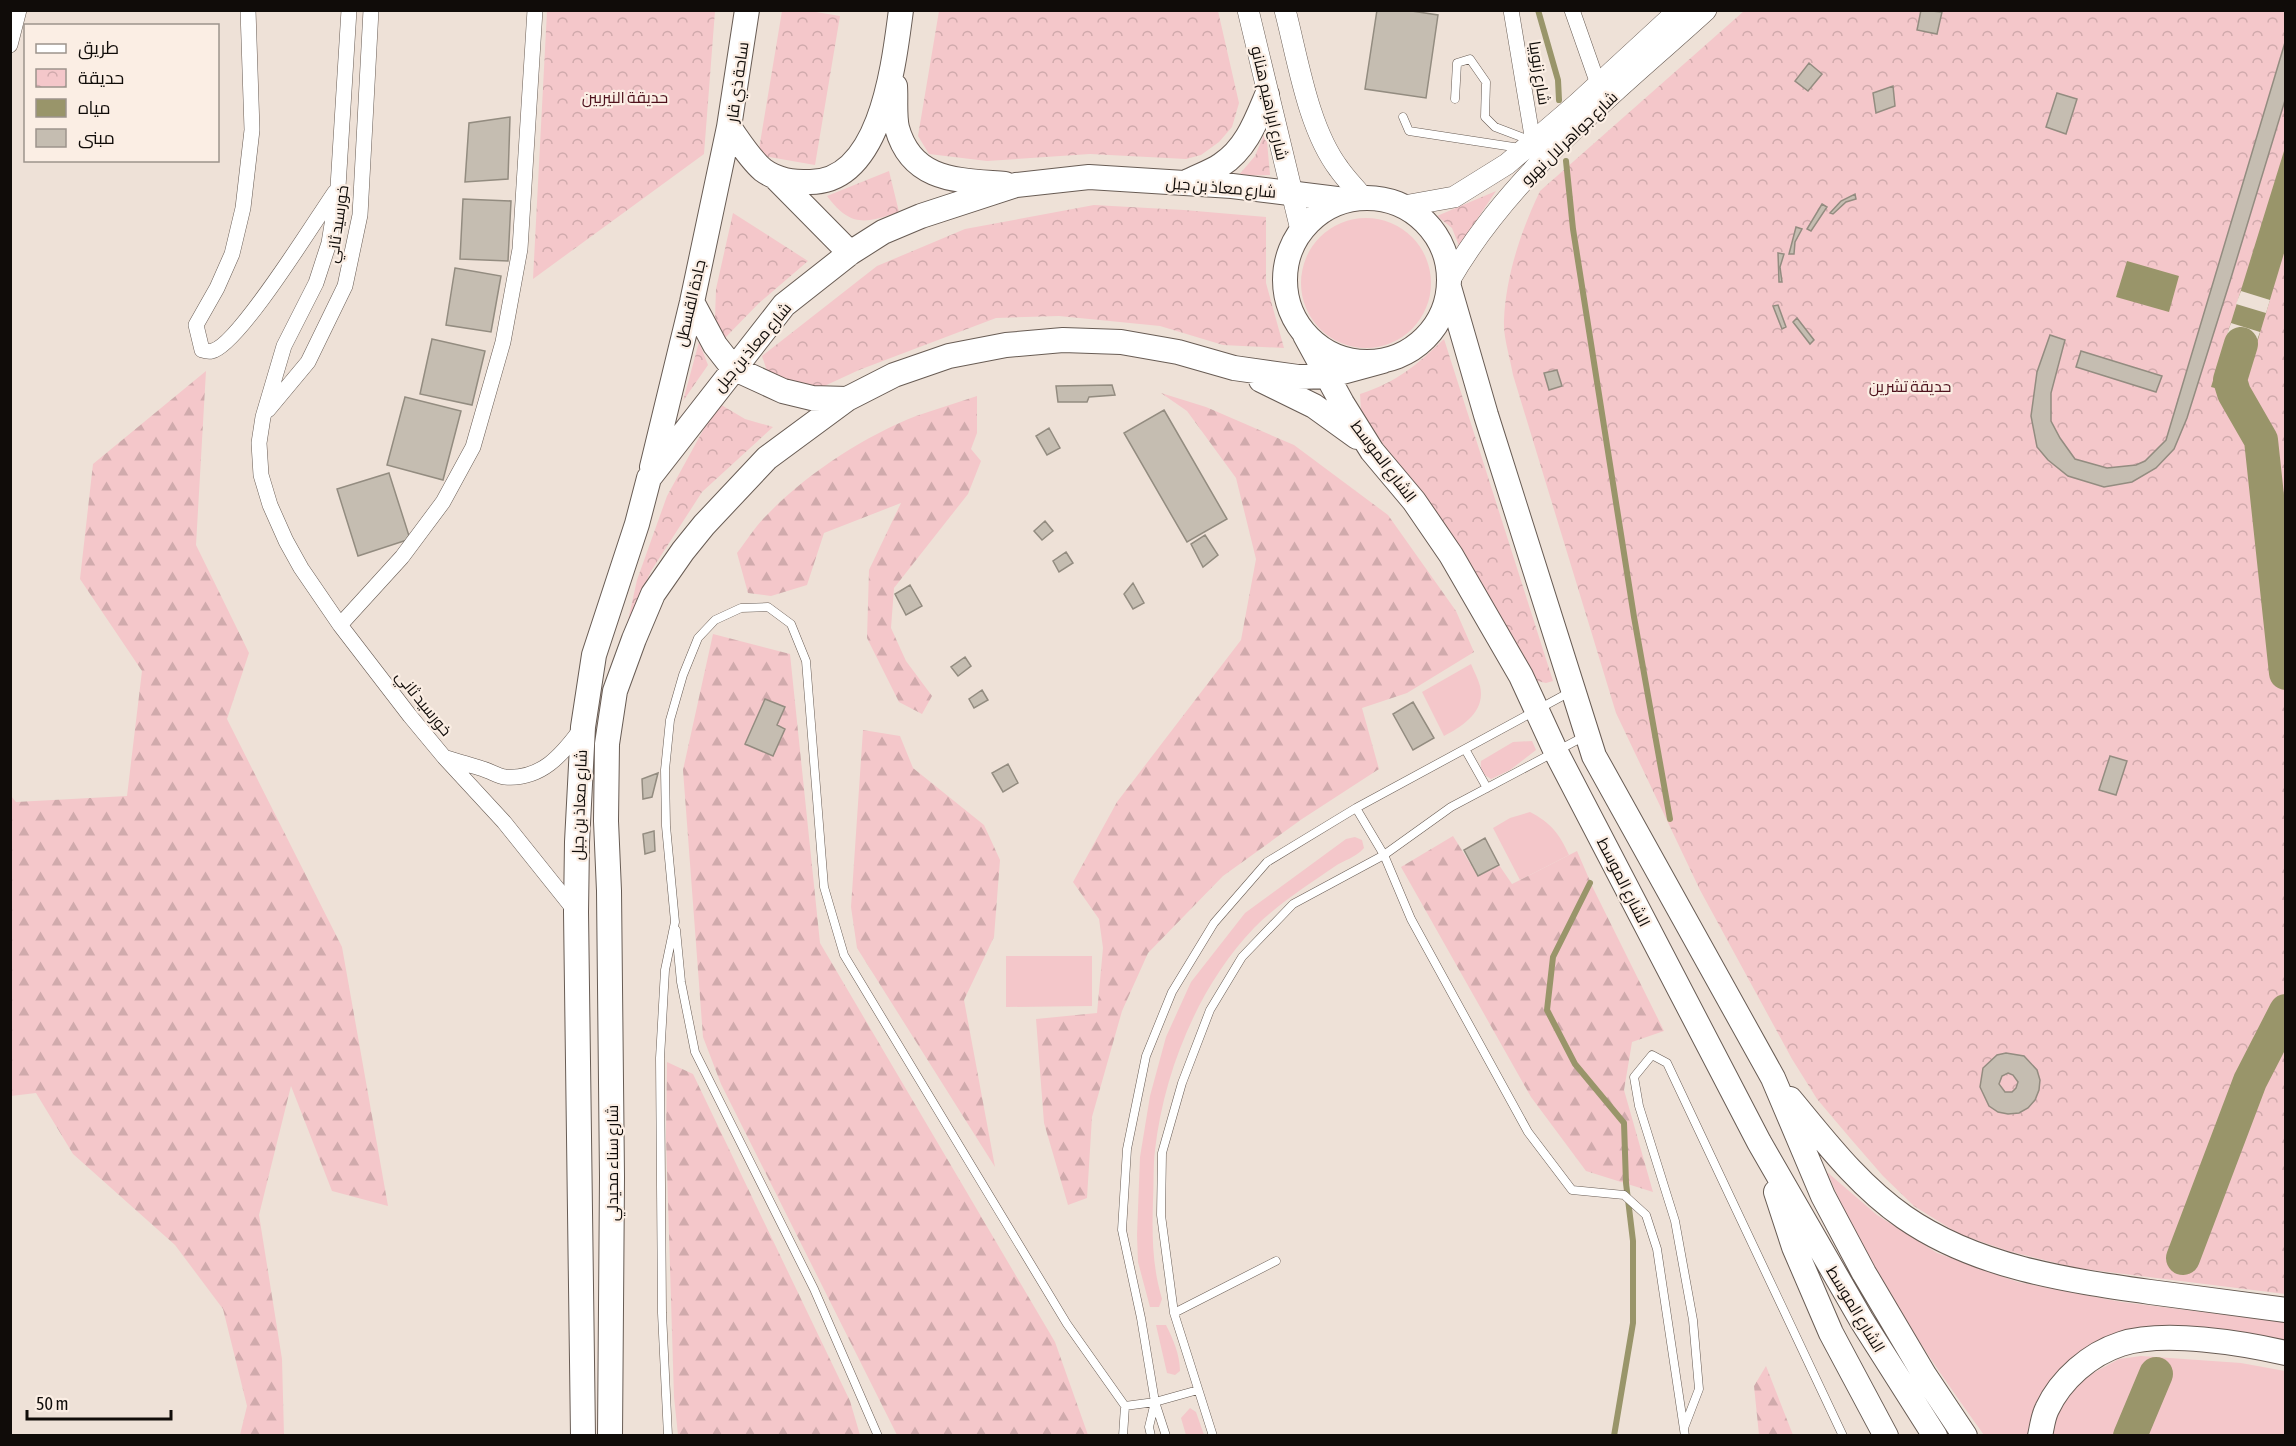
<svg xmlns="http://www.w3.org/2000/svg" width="2296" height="1446" font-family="'Asap Condensed',Cairo,sans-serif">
<defs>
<pattern id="forest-firs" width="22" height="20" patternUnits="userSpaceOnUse" patternTransform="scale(1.5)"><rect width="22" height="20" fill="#f4c7ca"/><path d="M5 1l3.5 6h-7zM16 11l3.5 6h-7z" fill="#d0aaac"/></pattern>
<pattern id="park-crowns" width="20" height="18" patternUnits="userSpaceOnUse" patternTransform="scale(1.5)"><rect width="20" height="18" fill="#f4c7ca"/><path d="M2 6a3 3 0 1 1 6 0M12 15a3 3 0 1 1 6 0" fill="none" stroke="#d0aaac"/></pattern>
</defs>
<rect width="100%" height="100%" fill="#eee1d7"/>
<path fill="#f4c7ca" d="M1301 283a65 65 0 1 1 130 0a65 65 0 1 1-130 0Z
M1471 664C1474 671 1478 679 1480 686 1486 711 1463 726 1444 736L1422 692Z
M1532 741 1536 750 1510 770 1491 779C1482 774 1480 771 1481 761L1513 742Z
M1530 812C1551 823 1559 833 1569 855L1520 880 1493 828 1510 818Z
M1355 837 1362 840 1364 848C1355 858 1344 860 1334 867 1309 884 1274 907 1254 928 1199 985 1164 1071 1155 1150 1153 1166 1154 1183 1153 1200 1152 1235 1152 1265 1162 1299L1159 1307H1150L1138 1262 1137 1235 1140 1157 1150 1096 1166 1037 1191 982 1245 913 1346 839Z
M1006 956H1092V1006L1006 1007Z
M1827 1172 1877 1215 1937 1253 2018 1282 2122 1302 2285 1322V1348L2180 1328 2050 1383 2028 1430V1435H1984C1937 1370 1891 1302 1854 1231 1844 1212 1836 1192 1827 1172Z
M1156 1325H1166C1173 1339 1180 1355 1180 1371L1175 1375 1167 1373Z
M2141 1356 2241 1363 2285 1371V1435L2049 1436 2059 1407 2073 1388 2095 1372 2119 1359Z
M1190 1408 1196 1412 1204 1435H1186L1181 1418Z"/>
<path fill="url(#forest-firs)" d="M206 371 196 545 249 653 227 719 342 947 388 1206 332 1191 291 1086 259 1215 282 1359 284 1435H240L247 1406 223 1309 175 1245 73 1154 36 1093 11 1096V796L16 802 127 796 142 671 80 579 93 464Z
M1161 393 1206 407 1294 445 1388 515 1456 611 1474 652 1407 693 1362 708 1379 769 1302 819 1223 876 1148 953 1122 1011 1092 1117 1087 1198 1068 1205 1044 1123 1036 1019 1097 1013 1103 948 1099 919 1073 882 1117 802 1241 640 1256 559 1236 478 1187 411Z
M977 396V433L971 449 981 461 968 494 894 588 891 628 906 661 932 696 922 714 899 702 867 638 869 570 901 503 824 533 807 585 771 596 748 593 737 553C747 540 756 525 768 514 806 474 865 436 916 416 936 409 957 403 977 396Z
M713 634 790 654 820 943 1055 1342 1088 1435H897L721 1084 703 1037 683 770Z
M863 730 900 736 913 768 984 825 1000 860 994 937 964 1000 995 1167 857 948 851 907Z
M1453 836 1478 876 1499 865 1512 884 1577 851 1593 888 1664 1031 1632 1042 1624 1090 1653 1192 1586 1171 1531 1097 1401 867Z
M667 1062 693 1074 850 1401 860 1435H678L674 1397 666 1138Z
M1766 1366 1793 1435H1759L1754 1386Z"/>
<path fill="url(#park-crowns)" d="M547 11H715L704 154 533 279Z
M782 11H810L840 16 815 165 758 155Z
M939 11H1218L1239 103 1232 127 1219 142 1201 155 1186 159 1090 154 987 161 929 154 918 136Z
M1744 11H2285V1294L2076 1268 2008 1251 1959 1234 1914 1206 1883 1176 1850 1138 1817 1099 1792 1059 1700 890 1616 713 1513 375C1510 357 1503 337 1504 320 1506 275 1521 231 1540 191Z
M1266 130 1270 175 1238 176 1255 156Z
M889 171 899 212C866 223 851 228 827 196Z
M1496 191 1459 246 1452 228 1437 216Z
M1094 205 1184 210 1266 217V283L1284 348 1223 345 1160 326 1059 316 996 318 859 370 820 388 769 377 762 356 877 266 965 229Z
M733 213 808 261 759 303 723 340 715 318 716 289Z
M1444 339 1553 681 1546 683 1537 681 1361 410 1360 394C1397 382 1417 365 1444 339Z
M699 342 708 365 683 401Z
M718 403 745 419 773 427 702 492 651 571 627 625 637 580 667 496Z"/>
<path fill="#99956a" d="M2284 151H2285V250L2244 386 2227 391 2211 387Z
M2127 261 2179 276 2169 312 2116 297Z"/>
<path fill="#eee1d7" d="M2241 291 2270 300 2266 313 2236 304Z
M2231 323 2260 332 2255 346 2226 337Z"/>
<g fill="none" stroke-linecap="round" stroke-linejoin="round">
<path stroke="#99956a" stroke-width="6" d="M1538 10 1558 80 1559 100
M1566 161 1573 229 1634 617 1670 819
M1590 883 1553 957 1547 1010 1575 1064 1624 1123 1626 1183 1633 1241V1323L1614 1436"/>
<path stroke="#99956a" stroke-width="34" d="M2241 344 2230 380 2234 393 2261 440 2286 673
M2183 1258 2250 1081 2286 1011
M2130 1436 2156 1374"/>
</g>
<path fill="#c5bdb1" stroke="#938c80" stroke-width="1.5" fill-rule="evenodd" d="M1377 10H1405L1438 15 1426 98 1365 89Z
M1921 10 1942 12 1937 34 1917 30Z
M2286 39V97L2231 278 2187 418 2174 449 2156 468 2132 482 2104 487 2068 476 2048 460 2037 447 2031 416 2037 372 2050 335 2065 340 2051 393V421L2060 438 2075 459 2107 468 2136 465 2145 461 2166 440Z
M1809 63 1822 74 1808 91 1795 81Z
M1893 86 1895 106 1876 113 1873 93Z
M2057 93 2077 99 2066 134 2046 127Z
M510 117 508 179 465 182 469 123Z
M1855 194 1856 199 1846 202 1833 214 1830 213 1841 201Z
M463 199 511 201 508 261 460 259Z
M1822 204 1827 207 1811 231 1807 229Z
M1796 227 1802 229 1795 242 1794 254H1789Z
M1778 253 1784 254 1780 267 1782 282H1779Z
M455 268 501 276 491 332 446 325Z
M1778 305 1786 327 1782 329 1773 306Z
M1797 318 1814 340 1810 344 1793 322Z
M432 339 485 351 472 405 420 394Z
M2081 351 2162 376 2156 392 2076 367Z
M1557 370 1562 386 1549 390 1544 373Z
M1112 385 1115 395 1089 397 1087 402H1058L1056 386Z
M405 397 461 411 443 480 387 465Z
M1164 410 1227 519 1187 542 1124 433Z
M1049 428 1060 448 1047 455 1036 436Z
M389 473 410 539 358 556 337 489Z
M1045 521 1053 531 1042 540 1034 531Z
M1205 535 1218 555 1203 567 1191 544Z
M1066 552 1073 563 1059 572 1053 561Z
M1133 583 1144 603 1133 609 1124 594Z
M910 585 922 606 906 615 895 594Z
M965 657 971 666 958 676 951 667Z
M982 690 988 700 974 708 969 699Z
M765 699 785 707 777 725 785 729 773 756 745 744Z
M1413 702 1434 738 1413 750 1393 714Z
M2110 756 2127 761 2116 795 2099 790Z
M1008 764 1018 783 1003 792 992 773Z
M658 773 652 797 643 799 642 779Z
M654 831 655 851 645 854 643 834Z
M1485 838 1499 865 1478 876 1464 850Z
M2006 1053 2024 1056 2037 1070 2040 1080 2039 1090 2035 1100 2028 1108 2019 1113 2008 1114 1998 1112 1989 1106 1980 1087 1983 1068 1997 1055ZM2008 1073 2013 1075 2018 1082 2016 1088 2012 1092H2005L1999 1084 2002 1076Z"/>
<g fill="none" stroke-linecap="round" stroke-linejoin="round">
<g stroke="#685c54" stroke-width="9">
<path id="service" d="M1455 99 1457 63 1470 59 1486 82 1485 117 1495 127 1532 141
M1403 117 1409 131 1520 148
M1465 749 1487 788
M1356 808 1384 855 1411 919 1528 1132 1572 1190 1624 1195 1646 1215 1657 1249 1685 1436
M676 930 681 982 695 1052 814 1289 878 1436
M1174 1313 1276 1261
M1125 1406 1155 1402 1198 1390
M1684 1428 1699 1389 1693 1320 1675 1221 1639 1106 1634 1077 1652 1055 1667 1063 1843 1436
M668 1436 662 1313 660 1058 665 970 675 922 666 826 665 770 670 720 683 675 698 638 715 620 741 608 768 607 791 624 806 661 824 887 844 955 1067 1324 1125 1406 1123 1436
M1151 1436 1149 1427 1155 1402
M1166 1436 1155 1402 1141 1318 1122 1230 1127 1149 1146 1056 1172 992 1214 923 1267 862 1356 808 1570 692
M1213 1436 1174 1313 1161 1215 1162 1153 1182 1083 1210 1010 1242 957 1293 904 1384 855 1451 807 1585 736"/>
</g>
<g stroke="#685c54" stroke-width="16">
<path id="minor" d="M248 10 252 130 243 208 232 254 217 288 196 325 202 350C205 351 208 352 212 351 238 346 316 219 335 192
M349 10 338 187 329 243 316 283 284 346 263 417 259 443 261 475 270 505 286 541 301 568 340 625 410 716 444 757 504 822 576 912
M1511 10 1533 142
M1572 10 1598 84
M10 45 19 10
M268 410 308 362 345 286 360 215 371 10
M340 625 402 557 443 502 473 447 503 342 520 249 535 10
M447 758C459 762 471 765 483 769 490 771 498 776 505 777 541 780 562 755 581 729"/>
</g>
<g stroke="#685c54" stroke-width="22">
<path id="secondary" d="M1248 10 1301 230
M1285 10C1298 60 1308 128 1339 169 1346 179 1355 188 1363 198
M1404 206 1454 197 1507 164 1577 104 1679 10
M1449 281C1511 173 1615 93 1706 10"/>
</g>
<g stroke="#685c54" stroke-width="26">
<path id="primary" d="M747 10 729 127C739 141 750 159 763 170 778 181 793 182 810 182 882 182 894 62 901 10
M895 86C896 99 894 115 897 128 912 182 958 180 1005 184
M777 179 850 253
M1187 182C1198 176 1211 172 1221 165 1246 149 1256 121 1267 95
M1285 280a82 82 0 1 1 164 0a82 82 0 1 1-164 0Z
M1449 287 1486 415 1594 756 1773 1078 1823 1196 1864 1273 1925 1376 1965 1436
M692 302 715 345 733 368 783 391 812 398 847 399
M1305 335 1342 403 1372 451 1414 501 1451 555 1521 676 1556 752 1759 1142 1862 1321 1935 1436
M1261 380 1314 406 1357 437
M652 467 692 302 729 127
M1790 1099C1825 1141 1858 1185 1904 1217 1976 1267 2065 1280 2150 1292 2195 1298 2240 1304 2286 1310
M1776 1192 1794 1247 1831 1333 1886 1436
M583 1436 576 912 577 842 583 727 594 655 637 524 649 478 784 305 850 253 883 232 921 216 1016 185 1089 177 1232 186 1345 200
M610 1436 612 1177 609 891 606 821 607 744 615 691 634 639 653 594 683 551 704 525 767 458 847 399 894 375 949 356 1006 345 1063 340 1121 342 1178 352 1234 368 1298 377 1328 376 1383 361
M2040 1436C2042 1427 2043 1417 2047 1409 2061 1379 2090 1354 2121 1344 2164 1330 2242 1343 2286 1353"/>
</g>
<use href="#service" stroke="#fff" stroke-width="8"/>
<use href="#minor" stroke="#fff" stroke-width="15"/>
<use href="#secondary" stroke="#fff" stroke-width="21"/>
<use href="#primary" stroke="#fff" stroke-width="24"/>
</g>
<g text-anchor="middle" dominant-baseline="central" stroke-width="4.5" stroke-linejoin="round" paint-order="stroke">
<g font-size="16" fill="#100c09" stroke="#fbeee4">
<text transform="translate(1540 73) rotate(81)">شارع زنوبيا</text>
<text transform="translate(737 82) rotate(-82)">ساحة ذي قار</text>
<text transform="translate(1270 103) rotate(77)">شارع ابراهيم هنانو</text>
<text transform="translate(1569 138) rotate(-44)">شارع جواهر لال نهرو</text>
<text transform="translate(1221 187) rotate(5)">شارع معاذ بن جبل</text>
<text transform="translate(337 224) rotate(-82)">خورسيد ثاني</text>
<text transform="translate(690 303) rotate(-77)">جادة القسطل</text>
<text transform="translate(752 347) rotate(-50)">شارع معاذ بن جبل</text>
<text transform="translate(1384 461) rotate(53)">الشارع الموسط</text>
<text transform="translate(424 703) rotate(51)">خورسيد ثاني</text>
<text transform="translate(579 805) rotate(-88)">شارع معاذ بن جبل</text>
<text transform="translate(1624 882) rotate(63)">الشارع الموسط</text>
<text transform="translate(612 1163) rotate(-90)">شارع سناء محيدلي</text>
<text transform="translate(1856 1309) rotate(59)">الشارع الموسط</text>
</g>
<g font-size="16" fill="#4e121d" stroke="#fbeee4">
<text x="625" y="97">حديقة النيربين</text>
<text x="1910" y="386">حديقة تشرين</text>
</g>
</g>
<rect width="2296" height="1446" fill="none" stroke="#100c09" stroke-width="24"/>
<rect x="24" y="24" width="195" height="138" fill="#fbeee4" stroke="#9d948c" stroke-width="1.5"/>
<rect x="36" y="44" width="30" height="9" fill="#ffffff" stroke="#9d948c" stroke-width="1.5"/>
<text x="78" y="54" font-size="18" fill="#100c09">طريق</text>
<rect x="36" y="69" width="30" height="18" fill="url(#park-crowns)" stroke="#9d948c" stroke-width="1.5"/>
<text x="78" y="84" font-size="18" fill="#100c09">حديقة</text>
<rect x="36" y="99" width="30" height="18" fill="#99956a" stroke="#9d948c" stroke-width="1.5"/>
<text x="78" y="114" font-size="18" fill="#100c09">مياه</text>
<rect x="36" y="129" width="30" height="18" fill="#c5bdb1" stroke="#9d948c" stroke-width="1.5"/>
<text x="78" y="144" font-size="18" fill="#100c09">مبنى</text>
<path d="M27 1410v9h144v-9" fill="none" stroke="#100c09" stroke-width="3"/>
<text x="36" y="1410" font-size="18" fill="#100c09" stroke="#fbeee4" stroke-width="4.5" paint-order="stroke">50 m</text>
</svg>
